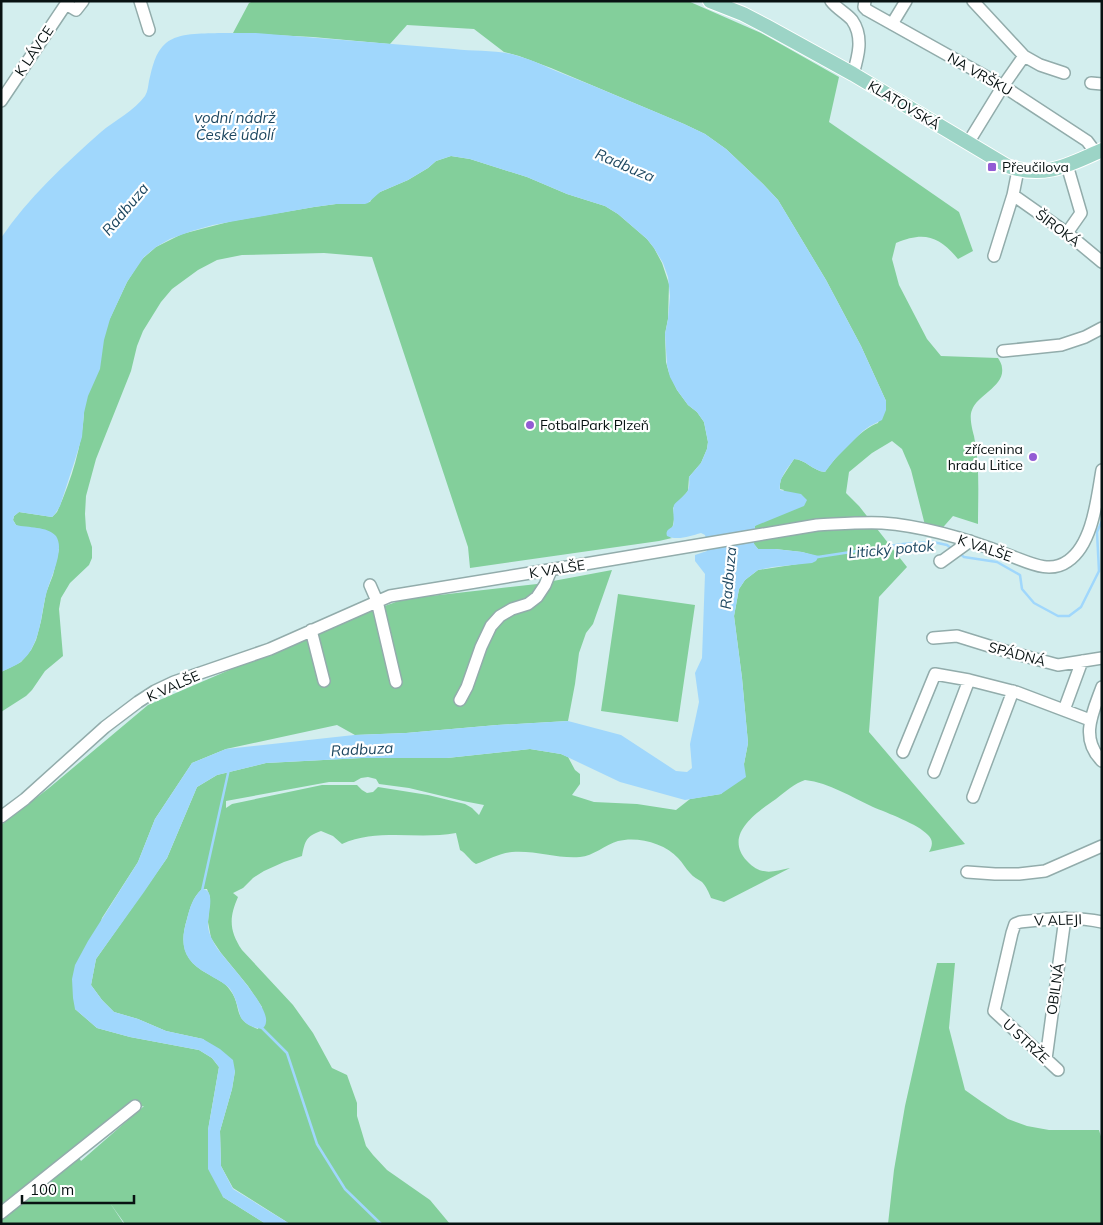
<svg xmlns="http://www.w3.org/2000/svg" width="1103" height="1225" font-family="Mulish,sans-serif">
<rect width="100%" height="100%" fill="#d3eeee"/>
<path fill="#83cf9b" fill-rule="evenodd" d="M253 1H688L761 33 839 77 829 122 959 212 973 251 958 259C939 236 924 231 896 243L892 259 899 285 927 339 941 356 998 358C1000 361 1002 365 1002 368 1005 386 977 395 972 410 969 416 972 429 974 436 980 465 978 495 978 524L953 516 938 533 926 529 911 470 902 449 892 441 872 453 849 472 846 493 859 506 907 567 879 597 869 732 965 844 929 852C933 845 933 840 928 835 918 824 887 813 873 807 851 797 830 783 805 780 795 783 785 792 776 799 756 813 723 835 747 861 761 876 772 872 790 868L724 902 711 898C709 893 706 886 702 882 698 879 693 877 690 873 685 868 683 863 678 858 665 843 637 836 618 841 605 845 593 856 580 857 558 859 535 850 512 852 499 853 488 860 476 864 469 860 467 854 460 850L456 833C418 840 378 828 342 844L333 836 321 831C306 836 305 841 302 856L284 862 264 871 253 878 243 888 233 893 238 897C229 918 229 930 242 950L293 1005 313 1033 332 1068 347 1075 357 1103V1116L366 1146 373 1155 387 1170 430 1200 450 1224H290L233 1188 221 1166 220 1131 232 1089 235 1071 203 1039 166 1031 138 1019 114 1012 102 1000 91 985 96 959 167 858 197 787 217 775 266 763 362 758H447L530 749 561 754 568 757 575 770 580 774V784L572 795 594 802 637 804 676 810 690 799 721 794 744 764 748 743 742 678 734 616 739 589 745 580 758 570 798 564 819 557 802 552 775 549H758L754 544 755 526 784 490 780 489V484L781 479 794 459C805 459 813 471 825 472 834 458 862 428 878 423L886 401 861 346 826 280 778 200 763 184 726 149 705 134 684 124 551 68 519 56 504 52 474 29 407 25 390 44 313 37 233 33 249 3ZM368 777 376 779 379 784 409 788 463 801 484 805 479 815 472 808 465 804 428 795 378 787 373 792 367 793 362 790 357 785H322L232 804 226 808V801L329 782H354L361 778ZM202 889H207L210 897 208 922 211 938 221 953 248 986 262 1007 258 1029C231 1019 243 1007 230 990 225 982 216 979 208 974 184 961 179 945 187 919 190 908 193 897 202 889Z
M451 156 470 159 527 177 567 194 605 206 618 214 647 239 654 248 662 263 669 284 668 319 665 334 666 362 669 373 677 390 688 405 697 412 704 422 708 442 707 449 701 463 689 477 688 491 673 508C676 521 672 526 670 537L672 538 659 541 470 568 468 547 372 257 324 253 242 255 217 260 198 270 172 289 161 302 143 331 137 346 131 371 96 459 86 496 85 514 86 529 92 547V558L89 565 70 583 61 598 59 609 63 656 45 671 32 690 26 696 1 712V672L21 662 31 650 36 640 41 621 46 593 53 575 59 549 16 525 13 520 14 516 19 512 52 517 57 512C71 481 82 446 84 413L68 408 127 282 141 260 156 247 182 234 232 221 314 207 336 204 370 202 372 198 380 192 408 180 428 168 436 161Z
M612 570 593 624 586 633 579 653 575 684 568 721 497 725 406 733 355 735 337 725 226 749 192 763 155 819 138 862 102 918 75 1009 97 1028 130 1037 199 1050 212 1058 219 1067 208 1130 223 1197 266 1224H125L110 1203 124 1224H1V825L49 788 148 705 341 622 404 599 537 584ZM143 1106H144L81 1161 76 1153Z
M618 594 695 605 678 722 601 711Z
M937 963H955L949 1028 965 1090 982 1102 1008 1119 1027 1126 1049 1130H1099L1102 1140V1224H888L894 1170 905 1106Z"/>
<path fill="#a0d7fc" d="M218 33H256L454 49C475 52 497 49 518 56 533 60 546 67 561 73 602 89 643 107 684 124L705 134 726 149 763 184 778 200 826 280 861 346 886 401V410L882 420 870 426 863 431 835 459 825 472C813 471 805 459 794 459 788 468 778 479 780 490L801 494 807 500 804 506 755 526 754 544 758 549H775L802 552 819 556 816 561 812 563 773 567 758 570 745 580 739 589 734 616 742 678 748 743 744 764 746 777 721 794 685 800 620 782 561 754 530 749 447 758H362L266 763 217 775 197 787 167 858 144 892 96 959 91 985 102 1000 114 1012 138 1019 166 1031 203 1039 220 1049 233 1060 235 1071 232 1089 220 1131 221 1166 233 1189 290 1224H266L223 1197 208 1169V1130L219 1067 212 1058 199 1050 130 1037 97 1028 75 1009 73 998 72 979 75 965 88 941 138 862 155 819 192 763 226 749 354 735 406 733 497 725 568 721 621 735 676 771 687 772 692 768 690 744 699 702 695 673 702 658 705 574 695 561V555L707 551V542L705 535 701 533C690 536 678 541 667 536 665 530 670 529 673 526 675 520 672 510 674 505 675 503 678 501 680 499 689 491 690 489 689 477L701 463 707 449 708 442 704 422 697 412 688 405 677 390 670 377 667 365 665 334 668 319 670 296 668 277 663 263 654 248 647 239 618 214 605 206 567 194 527 177 470 159 451 156 436 161 428 168 408 180 380 192 368 203 365 204H336L314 207 213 225 192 231 170 239 156 247 144 257 127 282 110 319 104 340 100 369 88 396 84 413 82 437 75 460 60 506 55 514 52 517 19 512 14 516 13 520 16 525C28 528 47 526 56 536 58 539 59 543 59 547 59 562 51 577 47 591 41 611 42 631 31 650 23 663 15 666 1 672V238C28 198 65 164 101 132 114 121 135 110 145 96 148 91 148 86 149 81 152 68 155 52 166 43 180 32 201 34 218 33Z
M202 889C217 889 207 916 208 926 209 935 213 941 217 948 227 962 269 1006 266 1022 266 1025 264 1027 262 1029 254 1028 246 1025 241 1018 238 1009 236 997 230 989 224 982 215 979 208 974 183 961 179 945 187 919 190 907 193 897 202 889Z"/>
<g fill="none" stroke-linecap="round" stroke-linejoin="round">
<path stroke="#a0d7fc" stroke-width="2.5" d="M959 553 964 557 997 562 1020 575 1022 589 1034 603 1058 616H1069L1081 607 1099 571 1097 532 1102 521
M818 557 903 544 933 542 947 545 952 549
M202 891 229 769
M261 1027 287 1053 317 1144 345 1189 381 1224"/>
<g stroke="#92acab" stroke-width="14">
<path id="minor" d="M140 1 149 30
M831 1C837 9 846 13 852 20 864 37 858 57 853 74
M865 1 864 7 867 10 1003 86 1087 141 1096 153
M973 1 1024 56 1040 65 1064 73
M66 4 76 10 83 1
M892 24 906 1
M1091 83 1102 84
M1 101 68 1
M968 143 1003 86 1024 56
M1067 165 1081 213 1067 233
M1013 195 1067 233 1102 262
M994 256 1013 195 1018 170
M1003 351 1061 345 1085 337 1102 328
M940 561 941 562 970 541
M370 585 377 601 396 682
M311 630 324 681
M933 638 957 636 1002 650 1058 665 1102 658
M1102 687C1093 712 1079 738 1102 761
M460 700 467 687 481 647 491 626 500 616 512 609 528 604 537 597 545 585 551 570
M1064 710 1082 661
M903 752 935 674 969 680 1016 692 1090 720
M934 772 969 680
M973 797 1013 691
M1 817 25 799 105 727 138 702 155 691 174 682 270 649 390 596 567 567 817 525C839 524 861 522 882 523 926 526 970 540 1011 556 1030 563 1050 574 1068 561 1093 544 1097 498 1102 470
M967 872 995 874H1019L1045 871 1102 846
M1046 1059 1065 918
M1058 1070 994 1011 1012 933 1015 924 1020 922C1048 919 1074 916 1102 922
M1 1213 135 1106"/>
</g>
<g stroke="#fff" stroke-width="16">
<path id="major" d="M710 1 743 14 766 26 853 74 1007 166C1044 179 1069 165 1102 150"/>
</g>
<use href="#minor" stroke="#fff" stroke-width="11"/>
<use href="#major" stroke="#9cd4c6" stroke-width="14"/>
</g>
<g fill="#935cd4" stroke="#fff" stroke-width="2">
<rect x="987" y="162" width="10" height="10" rx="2.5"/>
<circle cx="530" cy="425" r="5"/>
<circle cx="1033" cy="457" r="5"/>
</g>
<g text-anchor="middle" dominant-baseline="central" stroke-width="4.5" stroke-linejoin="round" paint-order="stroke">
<g font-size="14" fill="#081212" stroke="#fff">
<text transform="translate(34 51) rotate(-56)">K LÁVCE</text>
<text transform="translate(980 74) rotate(30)">NA VRŠKU</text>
<text transform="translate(904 105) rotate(31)">KLATOVSKÁ</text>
<text transform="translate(1058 228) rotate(37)">ŠIROKÁ</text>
<text transform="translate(985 548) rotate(19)">K VALŠE</text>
<text transform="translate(557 569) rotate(-9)">K VALŠE</text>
<text transform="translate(1017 654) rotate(15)">SPÁDNÁ</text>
<text transform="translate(173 686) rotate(-24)">K VALŠE</text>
<text transform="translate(1058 920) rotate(-2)">V ALEJI</text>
<text transform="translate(1055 989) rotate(-82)">OBILNÁ</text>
<text transform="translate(1026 1041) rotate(43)">U STRŽE</text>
</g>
<g font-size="14" fill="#081212" stroke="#fff" text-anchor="start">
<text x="1002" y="167">Přeučilova</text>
<text x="540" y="425">FotbalPark Plzeň</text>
<text x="1023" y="449" text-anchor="end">zřícenina<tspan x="1023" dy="16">hradu Litice</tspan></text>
</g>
<g font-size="15" font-style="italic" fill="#1d4760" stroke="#fff">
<text x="235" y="117">vodní nádrž<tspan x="235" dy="17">České údolí</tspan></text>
<text transform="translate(625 165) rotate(23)">Radbuza</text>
<text transform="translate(125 209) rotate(-50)">Radbuza</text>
<text transform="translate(891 549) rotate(-5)">Litický potok</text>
<text transform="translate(728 578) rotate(-85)">Radbuza</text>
<text transform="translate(362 749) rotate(-3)">Radbuza</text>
</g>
</g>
<rect width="1103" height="1225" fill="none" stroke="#081212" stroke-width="5"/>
<path d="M22 1195v8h112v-8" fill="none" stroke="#081212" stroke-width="2.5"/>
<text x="30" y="1195" font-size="15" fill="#081212" stroke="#ffffff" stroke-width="4" paint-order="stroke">100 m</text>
</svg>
